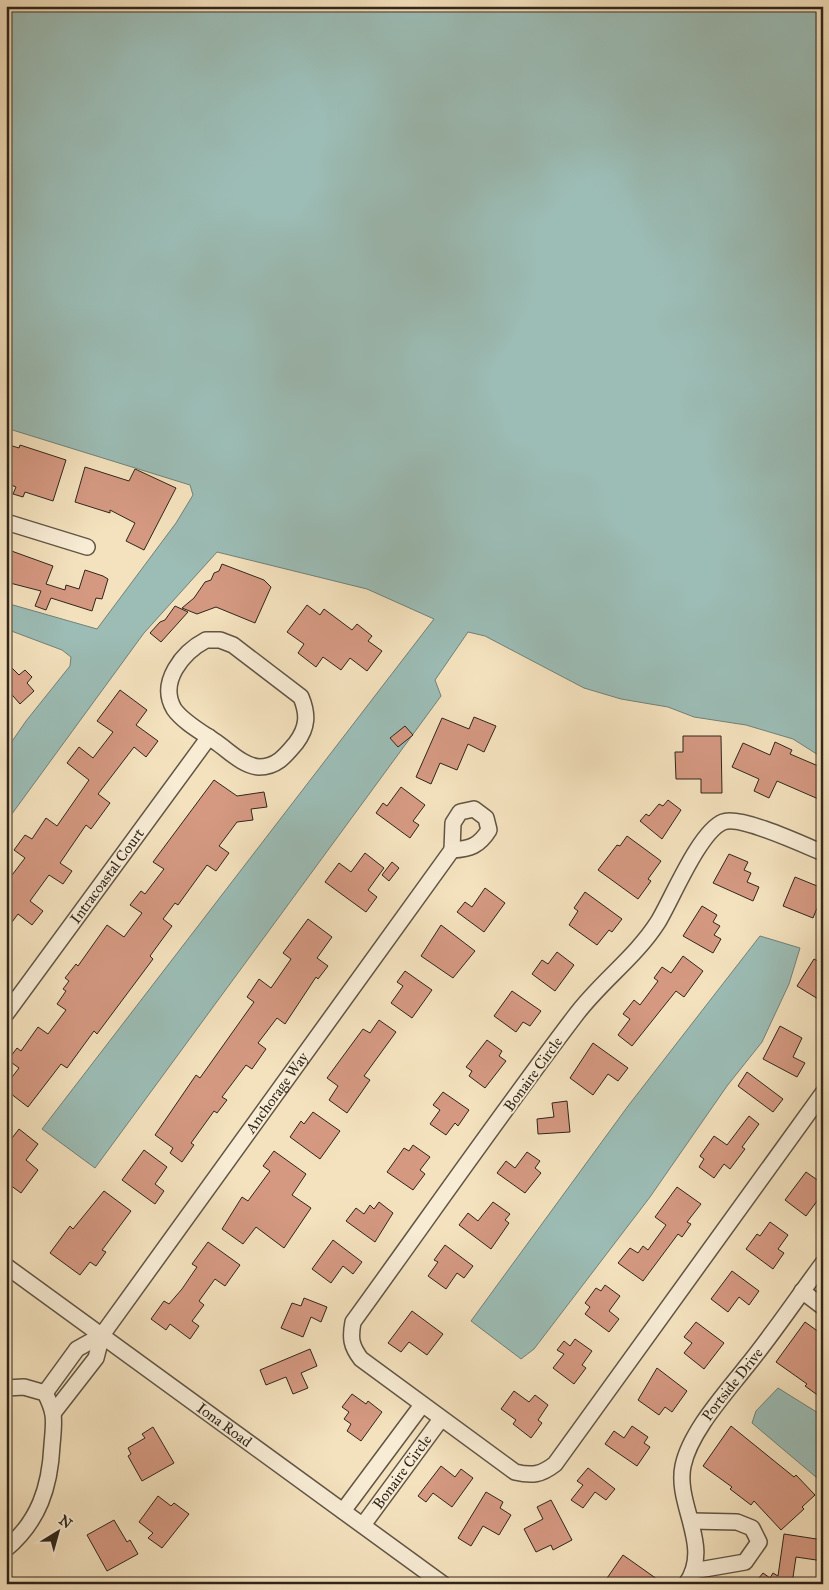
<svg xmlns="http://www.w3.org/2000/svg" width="829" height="1590" font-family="'IM FELL Great Primer',serif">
<rect width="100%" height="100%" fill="#f4e2be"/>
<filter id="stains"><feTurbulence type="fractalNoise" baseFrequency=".004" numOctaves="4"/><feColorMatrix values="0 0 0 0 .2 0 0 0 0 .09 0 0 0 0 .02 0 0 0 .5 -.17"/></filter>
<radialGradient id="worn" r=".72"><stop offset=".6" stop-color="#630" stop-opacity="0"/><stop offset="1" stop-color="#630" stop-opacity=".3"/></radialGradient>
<path fill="#9cbdb6" stroke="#718178" d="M6 6H823V758L793 739 746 725 694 717 668 707 621 699 584 688 485 636 468 632 435 680 441 696 95 1168 42 1129 434 619 367 589 217 552 144 633 6 822V750L26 721 70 666 71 657 62 650 6 629V603L97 629 176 523 193 495 190 485 6 428Z
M760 936 800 948 789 984 762 1042 727 1086 650 1197 534 1349 521 1359 471 1321 628 1106Z
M778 1388 823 1416V1483L752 1423 756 1411Z"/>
<path fill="#d59982" stroke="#30261b" d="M6 444 19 448 20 445 66 460 53 501 25 492 23 497 13 494 16 487 6 483Z
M85 467 129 481 135 469 176 488 144 550 126 541 135 523 110 510V513L75 502Z
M6 549 53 566 46 584 65 590 66 585 79 589 85 570 103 576 108 579 102 599 96 598 92 611 51 598 46 610 35 606 41 591 6 582Z
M222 564 264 580 271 587 255 623 216 607 197 614 182 608 194 598 205 582 211 580 214 573 219 571Z
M307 605 320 615 324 609 352 630 357 624 372 636 368 641 382 651 367 671 350 658 341 670 323 657 316 667 298 653 304 644 287 632Z
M175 606 188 612 161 642 150 633 160 622 165 620Z
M6 662 19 675 25 670 32 677 27 683 34 691 20 704 6 688Z
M120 690 147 710 136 725 158 741 146 757 134 747 98 794 110 803 91 829 86 825 60 863 72 871 63 884 49 875 30 901 43 911 32 925 18 914 6 930V883L25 858 14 850 25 835 32 839 46 818 57 826 89 780 67 763 79 747 93 758 113 732 97 721Z
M474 717 496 726 484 752 468 744 457 770 440 763 431 784 416 777 442 718 469 729Z
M405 726 413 735 398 747 390 738Z
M683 736H721L722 793H701V779H676L675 752H683Z
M775 742 792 750 790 754 823 768V801L777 781 769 798 754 791 759 779 732 767 743 743 770 755Z
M214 780 237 796 264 792 267 807 251 809 253 820 237 822 219 846 229 853 216 871 207 865 178 905 175 903 163 919 172 926 150 956 153 959 97 1034 94 1031 67 1068 61 1064 28 1107 6 1090V1085L19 1068 8 1060 17 1048 21 1051 38 1027 48 1034 66 1010 57 1004 66 991 63 989 69 981 65 978 76 964 78 966 107 925 124 937 142 913 130 905 141 891 145 894 164 869 153 862Z
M401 787 425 805 413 821 419 825 410 838 376 813 383 803 387 806Z
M668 800 681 810 662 839 640 821 646 814 649 816 659 804 663 806Z
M627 836 661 861 648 879 651 881 638 899 598 870 617 845 620 846Z
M365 853 384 868 368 890 377 897 366 912 325 882 339 863 351 872Z
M729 854 748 862 744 870 751 873 747 882 759 887 753 901 713 883Z
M392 862 399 868 389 881 382 875Z
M795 877 822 888 817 899 820 901 813 918 783 906Z
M485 888 505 903 484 932 457 912 465 902 472 907Z
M585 892 622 919 612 932 609 930 597 945 569 925 578 911 574 908Z
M702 906 717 915 713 922 720 926 714 935 721 939 713 953 683 936Z
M308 919 332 937 317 958 328 966 318 979 316 977 285 1024 277 1018 258 1043 266 1049 252 1069 246 1065 222 1097 227 1100 217 1113 214 1111 191 1143 194 1145 182 1162 170 1153 173 1148 155 1135 196 1075 200 1078 254 1002 247 997 259 979 271 988 291 959 283 953Z
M441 925 475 951 453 978 421 956Z
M557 952 574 965 555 991 532 974 542 960 548 964Z
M683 956 703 971 684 997 676 991 632 1046 618 1035 630 1019 623 1014 634 1000 640 1005 658 981 654 978 662 967 671 973Z
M814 959 823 964V1002L797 986Z
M405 971 432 990 412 1018 391 1003 403 986 397 982Z
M512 991 541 1011 530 1026 523 1022 516 1032 494 1016Z
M379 1020 396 1032 364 1076 370 1080 347 1113 329 1100 338 1086 327 1078 363 1029 370 1033Z
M780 1026 802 1038 793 1057 805 1063 797 1077 763 1059Z
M487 1040 502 1051 499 1056 506 1061 485 1088 469 1076 472 1071 466 1067Z
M593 1043 628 1068 618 1081 608 1074 593 1095 570 1078Z
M747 1072 783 1099 773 1112 738 1086Z
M443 1092 469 1110 458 1126 455 1123 446 1135 430 1124 440 1110 433 1105Z
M567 1101 570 1132 538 1134 537 1119 554 1117 552 1103Z
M313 1112 340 1131 320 1159 290 1137 301 1121 304 1124Z
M749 1116 759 1124 742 1147 745 1149 730 1169 724 1164 714 1178 699 1167 704 1159 700 1156 714 1136 727 1145Z
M19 1129 38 1144 26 1160 38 1170 21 1193 6 1182V1146Z
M413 1145 430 1157 420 1170 425 1174 413 1190 387 1172 404 1148 409 1151Z
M144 1150 167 1167 155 1184 164 1191 155 1204 122 1180Z
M274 1151 306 1174 292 1195 311 1208 284 1248 256 1227 243 1244 222 1229 242 1197 248 1201 270 1171 263 1166Z
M527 1152 540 1161 535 1168 541 1173 525 1193 497 1173 506 1161 515 1168Z
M806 1172 823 1184V1193L806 1216 785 1200Z
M677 1187 701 1204 687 1222 691 1224 682 1237 678 1234 643 1281 618 1263 630 1248 638 1253 643 1246 648 1250 666 1225 655 1217Z
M104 1191 131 1211 102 1250 106 1252 96 1266 90 1262 80 1275 50 1253 70 1226 73 1229Z
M379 1202 393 1213 375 1242 346 1221 356 1208 364 1214 370 1205 374 1209Z
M493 1202 510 1214 505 1220 509 1223 491 1249 459 1225 468 1213 478 1221Z
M770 1222 788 1235 778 1249 784 1253 773 1269 746 1249 757 1234 760 1236Z
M333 1240 362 1262 353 1274 343 1266 331 1283 312 1269Z
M208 1242 240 1265 225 1286 215 1279 199 1301 204 1305 192 1321 199 1326 190 1339 170 1324 166 1330 151 1319 164 1301 169 1304 182 1289 197 1267 192 1264Z
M445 1245 473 1266 464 1278 457 1273 446 1289 428 1276 438 1262 434 1260Z
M732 1271 759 1291 749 1305 739 1297 728 1312 711 1299Z
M605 1285 620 1296 609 1311 619 1319 609 1332 585 1314 590 1307 585 1303 596 1288 601 1291Z
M304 1298 327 1307 321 1322 311 1317 303 1337 281 1328 292 1303 301 1306Z
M412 1311 443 1334 427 1355 409 1342 401 1352 388 1343Z
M696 1322 724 1343 704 1369 684 1353 692 1343 684 1337Z
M805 1322 823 1335V1399L805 1386 807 1384 776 1362Z
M575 1339 592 1351 582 1365 586 1368 574 1384 553 1368 564 1354 557 1350 564 1341 570 1346Z
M310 1349 317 1366 301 1373 308 1388 293 1394 286 1377 266 1385 260 1370Z
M657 1368 687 1391 672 1412 665 1407 659 1415 638 1400Z
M514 1391 529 1402 535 1395 548 1405 538 1420 542 1423 531 1438 513 1424 516 1420 501 1409Z
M352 1394 366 1404 368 1401 382 1412 361 1441 347 1431 351 1424 344 1419 349 1412 342 1407Z
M632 1426 648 1437 644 1443 650 1447 637 1466 605 1444 614 1431 624 1438Z
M731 1426 794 1477 796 1475 815 1495 802 1507 804 1509 781 1530 754 1501 751 1505 730 1489 732 1487 703 1466Z
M153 1427 174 1463 142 1481 128 1456 131 1454 128 1448 145 1438 142 1434Z
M441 1466 455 1477 461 1469 473 1478 452 1507 433 1493 426 1502 418 1496Z
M588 1468 615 1489 606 1500 595 1492 583 1508 571 1500 583 1485 577 1481Z
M486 1492 503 1502 500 1508 511 1515 499 1535 483 1526 471 1546 458 1538Z
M158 1496 171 1506 174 1503 189 1514 162 1548 148 1538 153 1533 139 1522Z
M551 1500 572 1540 553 1550 551 1545 536 1552 524 1529 543 1519 537 1507Z
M114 1520 127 1542 130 1540 138 1554 107 1571 87 1535Z
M784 1534 823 1540V1561L796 1557 792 1584H754L763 1573 770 1578 773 1573 778 1576Z
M623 1555 664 1584H603Z"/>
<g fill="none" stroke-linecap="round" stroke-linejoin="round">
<g stroke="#615544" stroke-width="18">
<g id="minor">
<path d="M6 522 87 547"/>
<path d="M206 640H220L233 645 301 697C308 714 308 727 296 743 286 755 277 767 259 767 243 766 229 751 216 742 203 733 183 722 174 709 158 682 183 652 206 640Z"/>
<path d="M474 809 486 818 489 830C479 846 470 849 452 850L453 823 460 812Z"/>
<path d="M823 853C804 845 740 815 723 822 699 832 672 899 658 922 635 958 600 982 575 1016 499 1116 427 1220 353 1322 350 1338 351 1346 361 1359L515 1472C532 1476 541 1475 555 1464L823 1093"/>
<path id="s1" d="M6 1014 209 737"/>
<path id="s2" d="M6 1266 443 1584"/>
<path d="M802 1291 823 1307"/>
<path d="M6 1388 24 1387 45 1393C56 1414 54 1421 52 1445 50 1487 39 1521 6 1549"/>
<path d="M45 1393 77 1349 102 1335"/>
<path id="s3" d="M54 1412 96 1358 102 1335 452 850"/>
<path d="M343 1511 422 1405"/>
<path d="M692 1521 737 1522 752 1528 759 1542 745 1562 693 1571"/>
<path id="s4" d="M363 1525 441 1419"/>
<path id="s5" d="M686 1584C713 1547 675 1505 683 1466 690 1432 725 1394 746 1367 773 1334 797 1298 823 1263"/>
</g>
</g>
<use href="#minor" stroke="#f8ecd5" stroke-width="15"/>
</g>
<g text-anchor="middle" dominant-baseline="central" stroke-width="4" stroke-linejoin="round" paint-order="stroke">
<g font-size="15" fill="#30261b" stroke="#f8ecd5">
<text stroke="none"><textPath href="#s1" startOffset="171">Intracoastal Court</textPath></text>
<text transform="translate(533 1074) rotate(-54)">Bonaire Circle</text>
<text stroke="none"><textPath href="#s3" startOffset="391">Anchorage Way</textPath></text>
<text stroke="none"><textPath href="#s5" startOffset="218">Portside Drive</textPath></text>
<text stroke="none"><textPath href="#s2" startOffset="270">Iona Road</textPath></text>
<text stroke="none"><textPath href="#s4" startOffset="66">Bonaire Circle</textPath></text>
</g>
</g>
<rect width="829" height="1590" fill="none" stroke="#f4e2be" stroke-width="25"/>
<rect x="8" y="8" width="814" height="1575" fill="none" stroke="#30261b" stroke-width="2.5"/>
<rect x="12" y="12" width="804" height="1565" fill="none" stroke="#30261b"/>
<g transform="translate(58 1532) rotate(37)" stroke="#f8ecd5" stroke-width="4" paint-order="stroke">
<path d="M0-4L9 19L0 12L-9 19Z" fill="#30261b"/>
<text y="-8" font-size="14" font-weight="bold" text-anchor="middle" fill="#30261b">N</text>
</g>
<rect width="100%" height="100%" filter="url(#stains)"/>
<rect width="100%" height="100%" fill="url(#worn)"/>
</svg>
